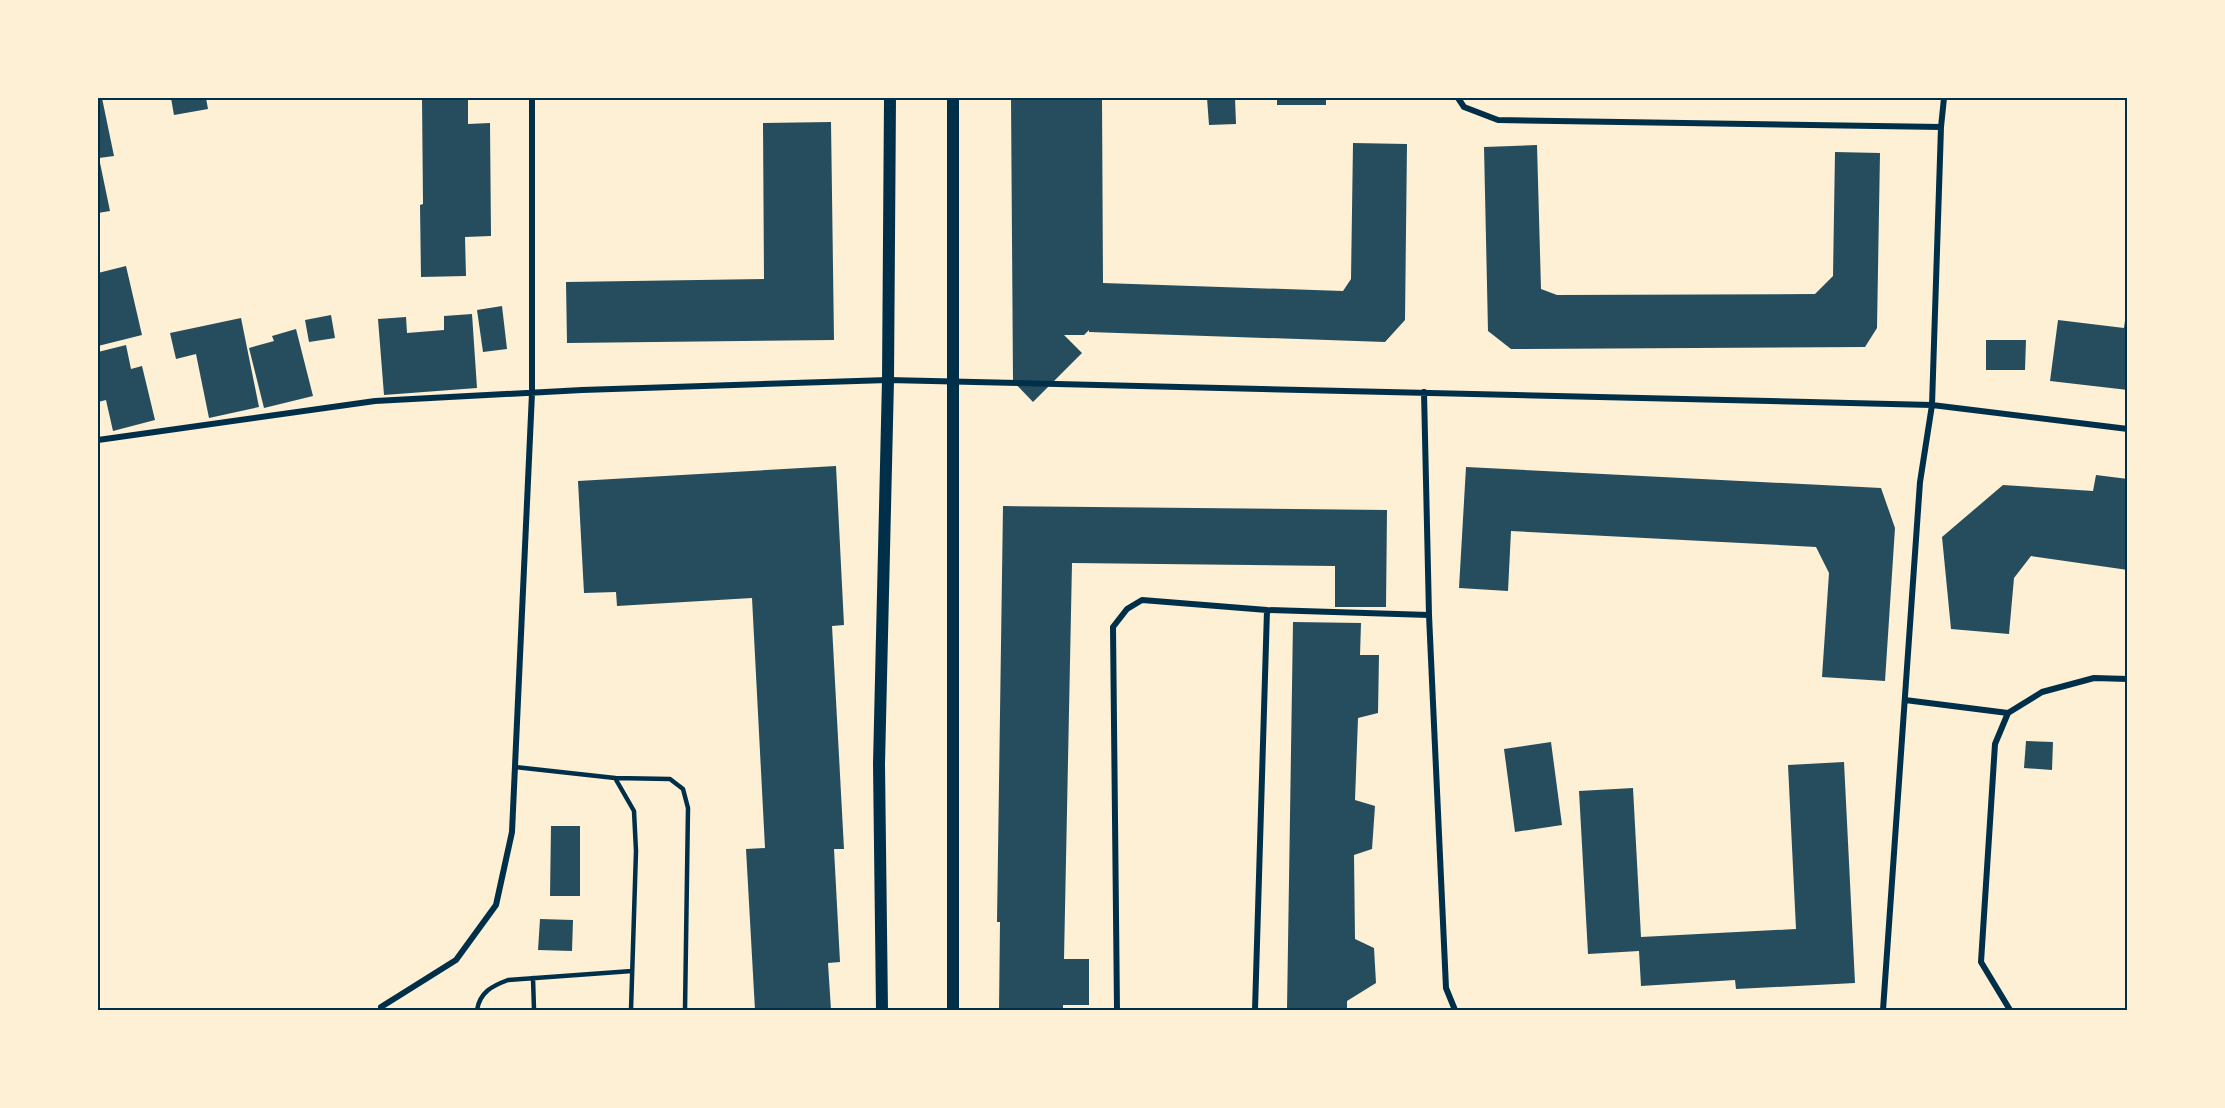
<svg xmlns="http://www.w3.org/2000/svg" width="2225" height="1108" font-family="Signika,sans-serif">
<rect width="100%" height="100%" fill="#fdf0d5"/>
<path fill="#264d5e" d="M98 98H102L114 156 99 158 110 211 98 213Z
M171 98H206L208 109 174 115Z
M422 98H468V124L490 123 491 236 465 237 466 276 421 277 420 205 423 204Z
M1011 98H1102L1103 283 1343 291 1351 279 1353 143 1407 144 1405 320 1385 342 1089 332V330L1084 335H1064L1082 353 1033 402 1013 381Z
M1207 98H1235L1236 124 1209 125Z
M1277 98H1326V105H1277Z
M831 122 834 340 567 343 566 282 764 279 763 123Z
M1537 145 1541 289 1557 295 1815 294 1833 276 1835 152 1880 153 1877 328 1865 347 1511 349 1488 331 1484 147Z
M126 266 142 335 98 346V273Z
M502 306 507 349 483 352 477 310Z
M2126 313 2128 390 2050 381 2058 320 2124 328Z
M472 314 477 388 384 395 378 319 406 317 407 333 444 330V316Z
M331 315 335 338 309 342 305 320Z
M241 318 259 407 209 418 196 354 176 359 170 333Z
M296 329 313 396 264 408 249 348 274 341 272 336Z
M1986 340H2026L2025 370H1986Z
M126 345 131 369 142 366 155 420 113 431 106 400 98 402V352Z
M836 466 844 625 832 626 844 849H834L840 962 828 963 831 1010H755L746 849 765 848 752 598 617 606 616 592 584 593 578 481Z
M1466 467 1881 488 1895 528 1885 681 1822 677 1829 573 1816 547 1511 531 1508 591 1459 588Z
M2096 475 2128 479V570L2031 556 2014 578 2009 634 1951 629 1942 537 2003 485 2093 491Z
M1003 506 1387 510 1386 607H1335V566L1072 563 1064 959H1089V1005H1063V1010H999L1000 922H997Z
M1293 622 1361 623 1360 655H1379L1378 713 1358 718 1355 800 1375 806 1372 849 1354 855 1355 939 1374 948 1376 983 1347 1001V1010H1287Z
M2026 741 2053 742 2052 770 2024 768Z
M1551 742 1562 825 1515 832 1504 749Z
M1844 762 1855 983 1736 989 1735 980 1641 986 1639 951 1588 954 1579 791 1633 788 1641 937 1796 929 1788 765Z
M551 826H580V896H550Z
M540 919 573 920 572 951 538 950Z"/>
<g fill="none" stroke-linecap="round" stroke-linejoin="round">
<path stroke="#003049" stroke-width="4.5" d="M515 767 615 778 634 811 636 851 631 1010
M615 778 670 779 683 789 688 808 685 1010
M533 978 534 1010
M477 1010C480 992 492 986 508 980L632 971"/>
<path stroke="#003049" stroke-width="6" d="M1458 98 1464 107 1498 120 1941 127 1932 405 1920 482 1883 1010
M1941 127 1944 98
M1424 392 1429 615 1446 988 1455 1010
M98 440 375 401 582 390 888 380 1932 405 2128 429
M1905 700 2008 713
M381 1007 456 960 496 905 512 832 532 393V98
M1117 1010 1113 627 1127 609 1142 600 1267 610 1429 615
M1255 1010 1267 610
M2010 1010 1981 962 1995 744 2008 713 2042 692 2094 678 2128 679"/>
<path stroke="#003049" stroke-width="12" d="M953 98V1010
M882 1010 879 764 888 380 890 98"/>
</g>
<rect width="2225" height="1108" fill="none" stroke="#fdf0d5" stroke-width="198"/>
<rect x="99" y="99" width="2027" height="910" fill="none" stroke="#003049" stroke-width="2"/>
</svg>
